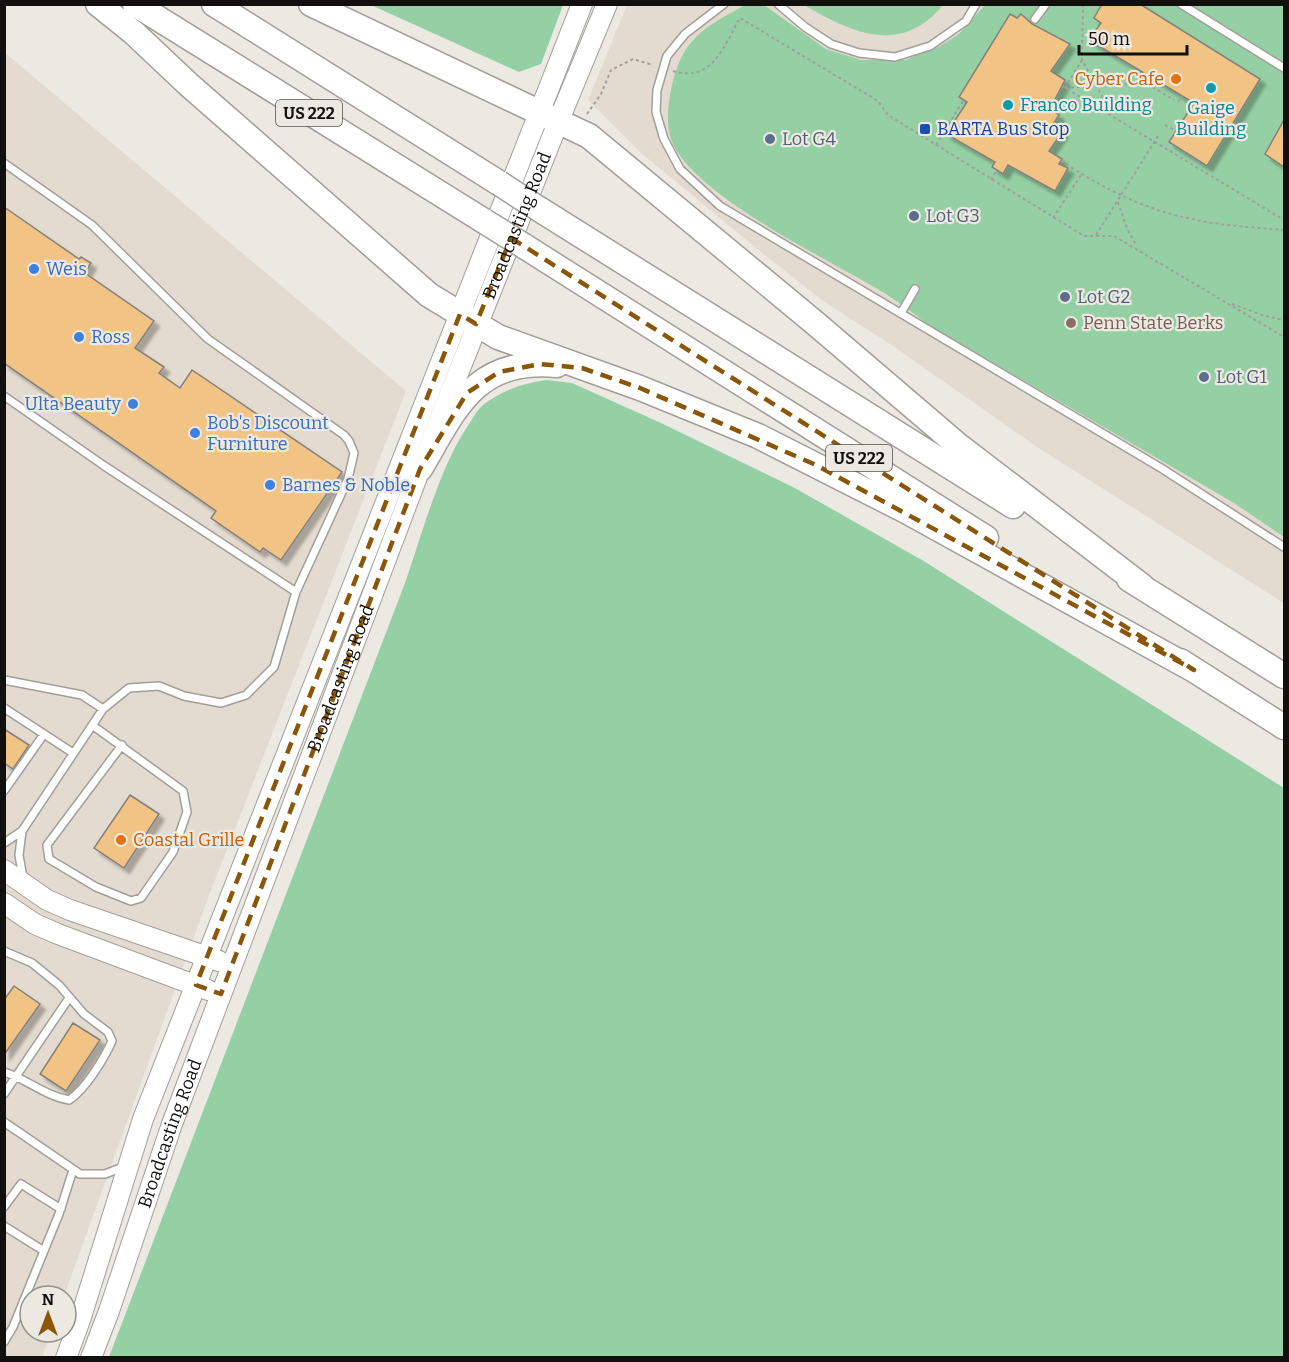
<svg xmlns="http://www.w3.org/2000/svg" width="1289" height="1362" font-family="Bitter,serif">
<defs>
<filter id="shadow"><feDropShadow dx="5.5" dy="5.5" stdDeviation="1.5" flood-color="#0004"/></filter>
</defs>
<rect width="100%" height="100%" fill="#ece8e2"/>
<path fill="#e4dbd0" d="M627 5H1284V603L1040 449 893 346 823 301 756 248 641 153 588 100Z
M4 52 406 391 208 898 64 1296H30V1332H51L42 1358 4 1357Z"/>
<path fill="#95d0a4" d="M371 5H563L541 64 519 72Z
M745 5H764L826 49 861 60H905L940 46 959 34 985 5H1284V537L1234 503 930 326C916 315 901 304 886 294 834 262 690 195 671 139 666 125 668 104 671 90 681 39 703 28 745 5Z
M804 5H943C901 56 852 33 804 5Z
M546 380 572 383 661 423 793 487 922 560 1284 788V1357H109L405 583C423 532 439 468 469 424 473 418 477 410 483 405 502 390 522 384 546 380Z"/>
<path fill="#f1c384" stroke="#84807c" stroke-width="1.5" filter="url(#shadow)" d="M1102 4H1140L1260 79 1207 166 1169 142 1194 103 1089 40 1101 23 1094 18Z
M1010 14 1017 18 1021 14 1032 24 1070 44 1051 71 1065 80 1050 109 1059 115 1053 124 1063 131 1049 151 1062 159 1059 164 1068 168 1055 191 1008 165 1003 174 992 167 995 162 946 134 967 102 959 97Z
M1284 120V167L1265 154Z
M4 207 79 259 81 257 91 263 85 273 154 321 135 348 164 367 159 373 180 388 192 370 342 472 281 560 263 548 260 552 211 518 216 511 4 363Z
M4 729 29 745 13 769 4 763Z
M130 795 159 814 124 868 94 848Z
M14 986 40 1004 4 1055V1000Z
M73 1023 100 1040 66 1091 40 1074Z"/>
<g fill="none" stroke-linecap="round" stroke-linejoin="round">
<g stroke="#a29e99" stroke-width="10">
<path id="lane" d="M724 4 685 34 667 56 657 90 656 112 664 139 680 169 720 206 1161 468 1284 547
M778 4 805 27 831 44 859 53 895 57 930 46 966 21 976 4
M1181 4 1284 68
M1035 19 1046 4
M4 163 92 225 208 339 344 435 349 441 354 453 348 479 296 592 274 667 246 695 221 703 184 696 159 686 129 688 103 709 22 831 4 843
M901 313 915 289
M4 396 103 465 296 592
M4 680 82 695 103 709
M4 708 73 753
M92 725 183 791 187 812 173 852 141 898 131 901 96 887 49 859 47 845 122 745
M4 791 44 734
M22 831 19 855 23 878
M4 951 32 963 59 985 84 1014 108 1032 112 1041C104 1059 85 1090 69 1100 45 1096 27 1079 4 1072
M4 1094 69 998
M4 1122 80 1174H105L123 1167
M4 1207 21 1184 61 1209
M4 1226 44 1251
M4 1342 13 1327 59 1214 73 1170"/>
</g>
<g stroke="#a29e99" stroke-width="22">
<g id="secondary">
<path d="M4 870 47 900 70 910 219 961"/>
<path d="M4 903 35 924 58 934 208 990"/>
<path d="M66 1358 80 1320 143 1119 582 4"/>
<path id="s1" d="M91 1358 109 1311 172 1124 420 469 559 120 607 4"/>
</g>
</g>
<g stroke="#a29e99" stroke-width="27">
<path id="highway" d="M98 4 134 33 188 84 429 295 498 337 640 388 758 436 906 511 1194 670
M135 4 484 221
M214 4 499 183
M311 4 589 136 815 323 959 446 1142 586
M539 209 1013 506
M524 246 986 538
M420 469C456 408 474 358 557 365
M1129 579 1284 676
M1180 661 1284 727"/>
</g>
<path stroke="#a19e99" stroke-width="2" stroke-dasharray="3 3" stroke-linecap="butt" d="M1083 4 1082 60 1112 114
M673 71C713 83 723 47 740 18L878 101 888 115 1084 236H1114L1284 337
M1062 86 1284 220
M1065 88 1127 84 1133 75 1174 100
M1065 88 1082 60
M1178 102 1182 96
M587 114 601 94 611 70 633 59 653 65
M1165 125 1176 131
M936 145 963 101
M1061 161C1101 187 1145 210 1192 219 1222 226 1254 227 1284 230
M991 180 997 170
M1118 202 1127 229 1137 246
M1053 218 1081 175
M1096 235 1158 136
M1232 304 1265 316 1284 320"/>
<use href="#lane" stroke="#fff" stroke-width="7"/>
<use href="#secondary" stroke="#fff" stroke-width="20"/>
<use href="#highway" stroke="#fff" stroke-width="24"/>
<g stroke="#a29e99" stroke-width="27" stroke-linecap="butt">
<path id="highway-bridge" d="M499 183 539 209
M484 221 524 246"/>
</g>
<use href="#highway-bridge" stroke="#fff" stroke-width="24"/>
</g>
<path fill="none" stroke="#8c5609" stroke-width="4.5" stroke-dasharray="12 8" stroke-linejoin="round" d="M511 238 1194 670 816 465 640 388 582 368 540 364 499 372 467 393 420 469 221 994 196 985 460 314 476 324Z"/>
<g fill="#e8710a" stroke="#ece8e2" stroke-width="2">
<circle cx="1176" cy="79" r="6"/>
<circle cx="121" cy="840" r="6"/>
</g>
<g fill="#0f9aa8" stroke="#ece8e2" stroke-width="2">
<circle cx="1211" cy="88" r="6"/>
<circle cx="1008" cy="105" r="6"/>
</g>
<rect fill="#1a4fb4" stroke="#ece8e2" stroke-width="2" x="919" y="123" width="12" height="12" rx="3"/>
<g fill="#5c6f8a" stroke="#ece8e2" stroke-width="2">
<circle cx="770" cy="139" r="6"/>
<circle cx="914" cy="216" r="6"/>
<circle cx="1065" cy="297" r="6"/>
<circle cx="1204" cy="377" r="6"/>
</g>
<g fill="#3f7fe0" stroke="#ece8e2" stroke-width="2">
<circle cx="34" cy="269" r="6"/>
<circle cx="79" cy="337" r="6"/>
<circle cx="133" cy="404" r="6"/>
<circle cx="195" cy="433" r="6"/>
<circle cx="270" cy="485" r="6"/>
</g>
<circle fill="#8d6e63" stroke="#ece8e2" stroke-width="2" cx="1071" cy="323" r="6"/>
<g text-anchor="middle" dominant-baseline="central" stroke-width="4.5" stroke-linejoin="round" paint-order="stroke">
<g fill="#ece8e2" stroke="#53514e" stroke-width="1.5">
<rect x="276" y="100" width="66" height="26" rx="4.5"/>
<rect x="826" y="445" width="66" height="26" rx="4.5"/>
</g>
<g font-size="16" font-weight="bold" fill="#11100e">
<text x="309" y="113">US 222</text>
<text x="859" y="458">US 222</text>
</g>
<g font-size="18" fill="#c56008" stroke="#ece8e2" text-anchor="end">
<text x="1164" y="79">Cyber Cafe</text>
<text x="133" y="840" text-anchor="start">Coastal Grille</text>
</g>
<g font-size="18" fill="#0d838f" stroke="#ece8e2" text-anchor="start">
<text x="1020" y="105">Franco Building</text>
<text x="1211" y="108" text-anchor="middle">Gaige<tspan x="1211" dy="21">Building</tspan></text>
</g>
<g font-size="18" fill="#164399" stroke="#ece8e2" text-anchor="start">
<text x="937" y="129">BARTA Bus Stop</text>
</g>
<g font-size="18" fill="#4e5e75" stroke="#ece8e2" text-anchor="start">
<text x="782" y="139">Lot G4</text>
<text x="926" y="216">Lot G3</text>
<text x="1077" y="297">Lot G2</text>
<text x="1216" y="377">Lot G1</text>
</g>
<g font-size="18" fill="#11100e" stroke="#ece8e2">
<text stroke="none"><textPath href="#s1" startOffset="1210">Broadcasting Road</textPath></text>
<text stroke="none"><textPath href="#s1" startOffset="724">Broadcasting Road</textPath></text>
<text stroke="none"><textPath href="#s1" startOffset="238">Broadcasting Road</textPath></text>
</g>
<g font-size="18" fill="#366cbe" stroke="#ece8e2" text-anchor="start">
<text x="46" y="269">Weis</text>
<text x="91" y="337">Ross</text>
<text x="121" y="404" text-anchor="end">Ulta Beauty</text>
<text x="207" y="423">Bob's Discount<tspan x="207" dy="21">Furniture</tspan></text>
<text x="282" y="485">Barnes &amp; Noble</text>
</g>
<g font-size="18" fill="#785e54" stroke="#ece8e2" text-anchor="start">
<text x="1083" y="323">Penn State Berks</text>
</g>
</g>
<rect width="1289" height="1362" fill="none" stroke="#11100e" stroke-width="12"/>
<g transform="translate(48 1314)"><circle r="28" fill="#ece8e2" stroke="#94928d" stroke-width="1.5"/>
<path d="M0-4.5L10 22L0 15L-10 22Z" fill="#8c5609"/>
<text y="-9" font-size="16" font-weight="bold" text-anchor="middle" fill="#11100e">N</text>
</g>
<path d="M1079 45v9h108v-9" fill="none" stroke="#11100e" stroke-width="3"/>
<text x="1088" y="45" font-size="18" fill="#11100e" stroke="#ece8e2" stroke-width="4.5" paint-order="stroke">50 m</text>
</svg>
